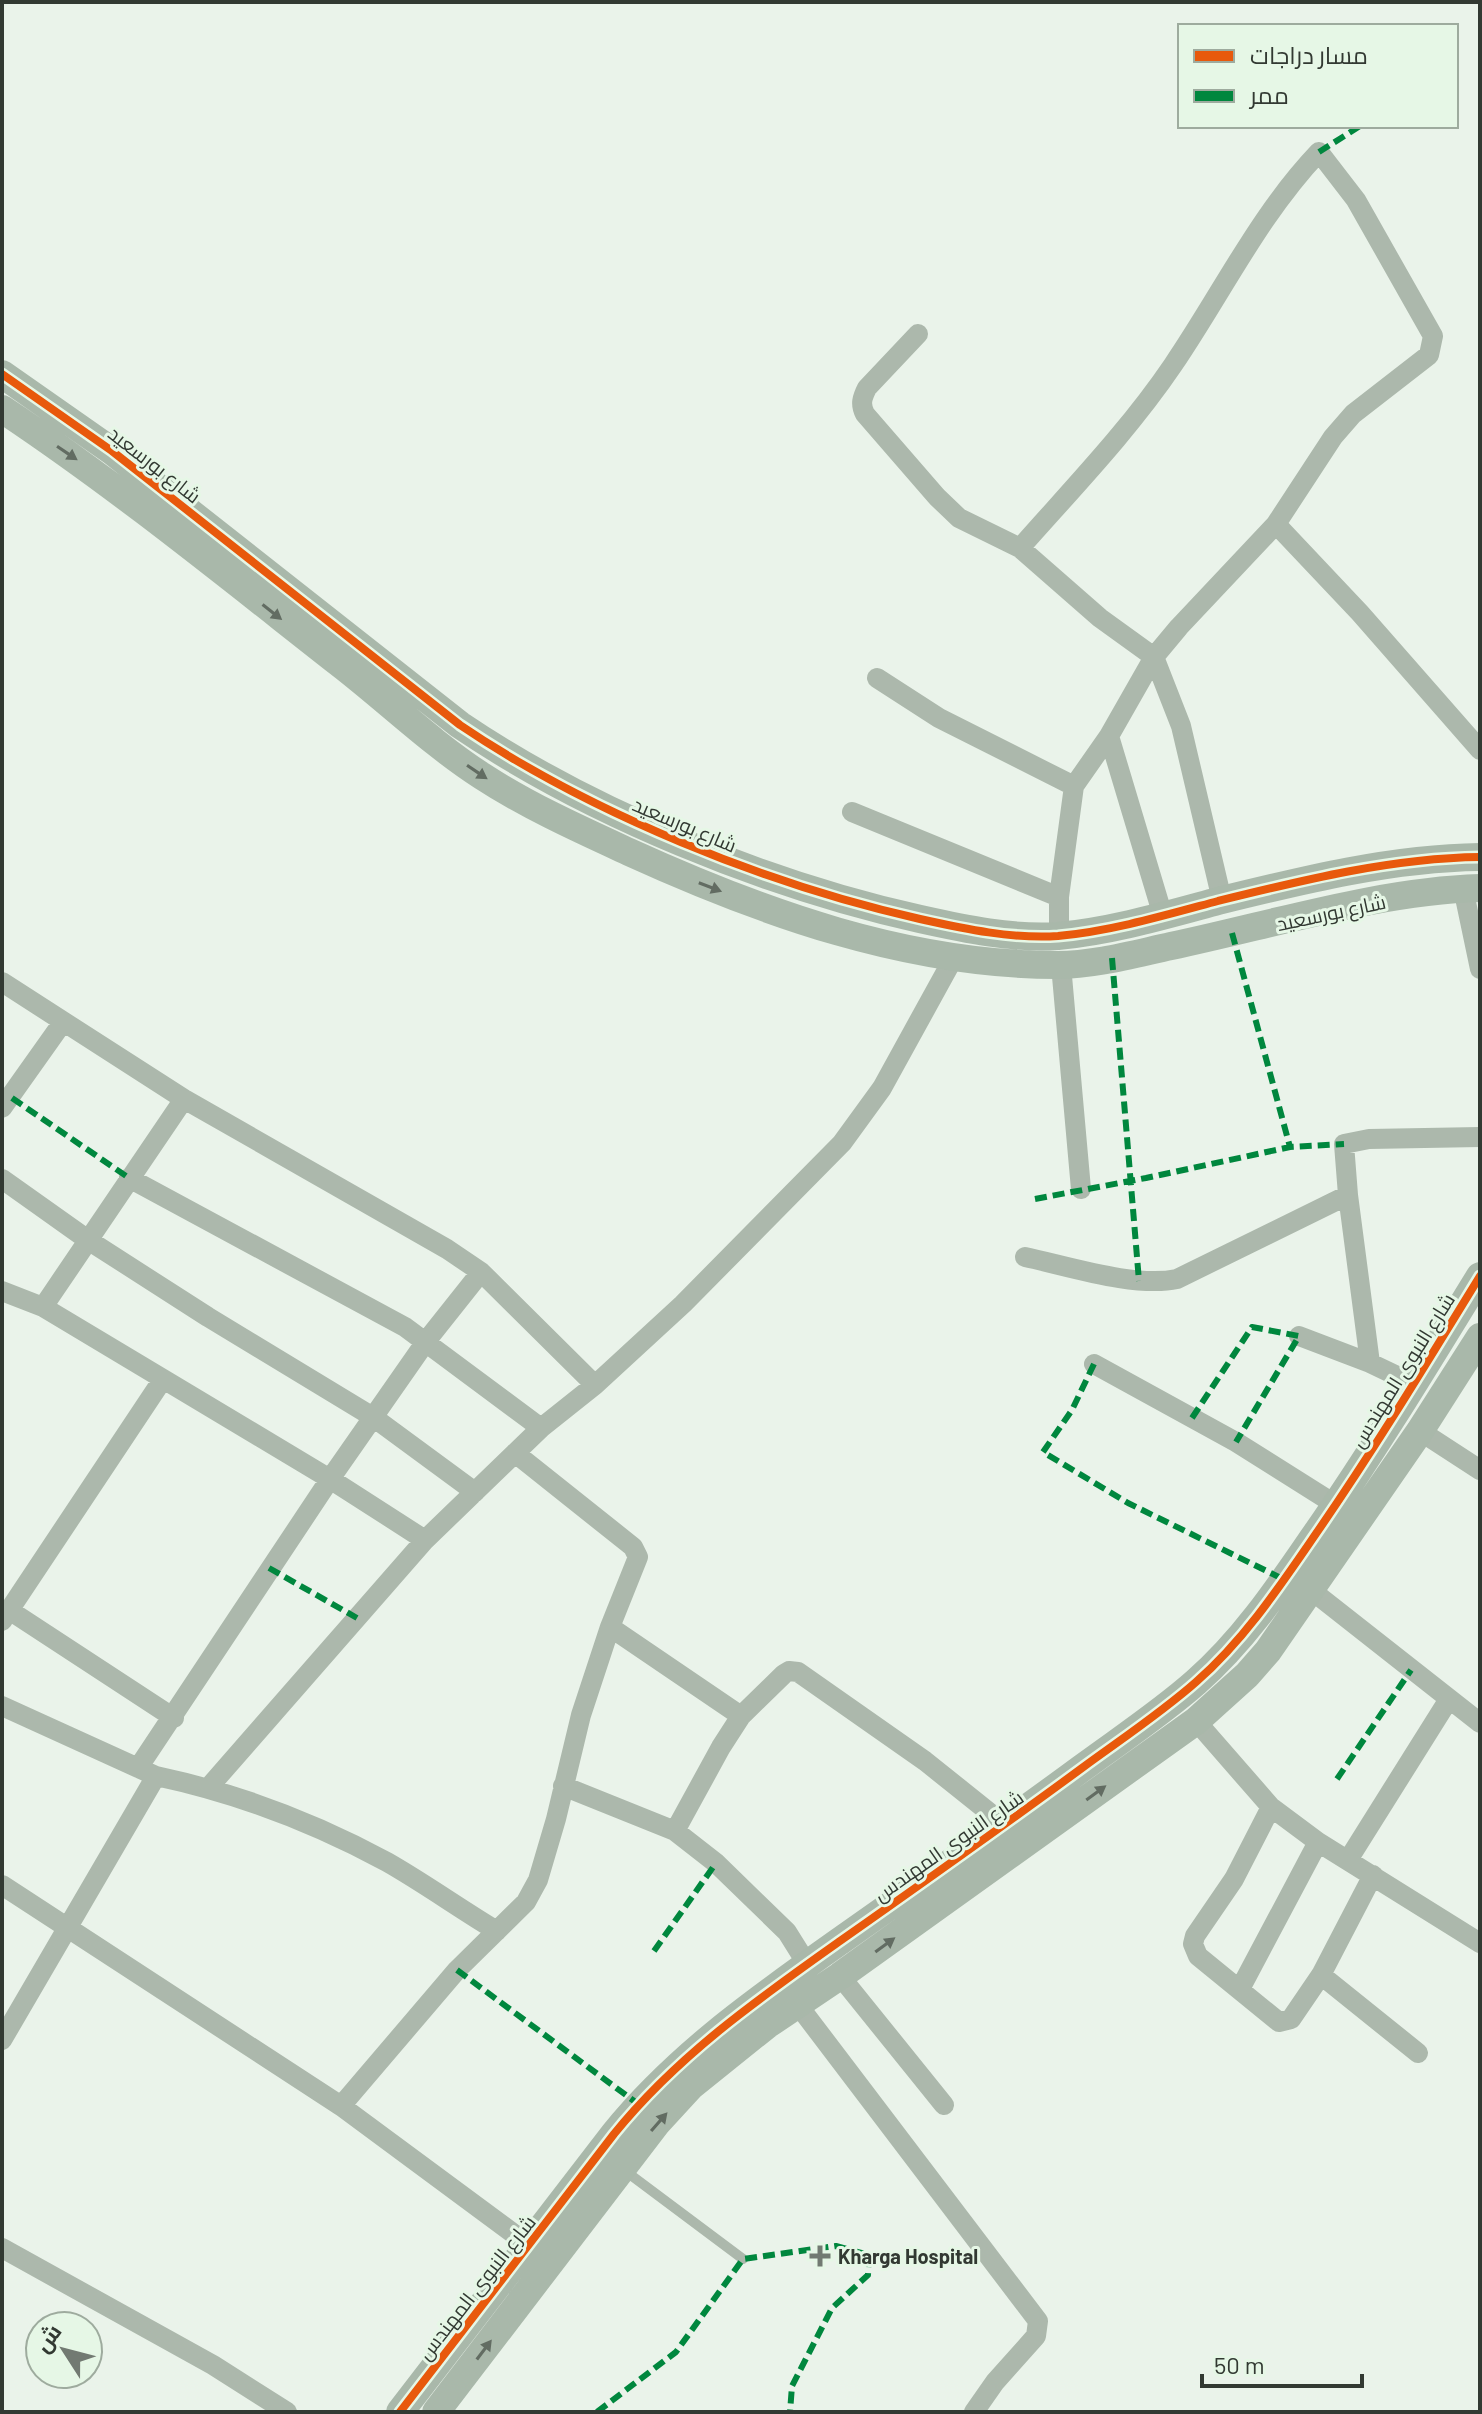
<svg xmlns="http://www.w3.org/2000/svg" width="1482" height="2414" font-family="Barlow,Cairo,sans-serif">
<rect width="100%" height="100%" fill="#eaf3ea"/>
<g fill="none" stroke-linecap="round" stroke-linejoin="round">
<path stroke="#acb8ac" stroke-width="10" d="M624 2170 743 2259"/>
<path stroke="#acb8ac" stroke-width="20" d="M918 334 867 388C862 398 860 404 865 414L937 497 959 518 1020 548 1100 618 1154 657 1181 726 1222 900
M1276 524 1360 613 1480 750
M1020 548C1072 489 1129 430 1173 365 1222 293 1259 215 1319 152L1356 200 1433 336 1429 355 1353 414 1333 437 1276 524 1179 627 1154 657 1109 736 1074 786 1059 897V936
M877 678 939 718 1074 786
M1109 736 1163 916
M852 812 1059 897
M1463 888 1480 969
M1061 965 1081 1189
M2 982 184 1099 447 1249 481 1272 595 1385
M2 1108 63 1022
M129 1178 405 1327 541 1428
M2 1179 88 1240 208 1317 373 1417 475 1492
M1025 1257C1068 1266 1135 1288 1177 1279L1348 1195
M2 1291 43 1307 330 1479 425 1540
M43 1307 184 1099
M1299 1336 1370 1363 1414 1384
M1370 1363 1348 1195 1344 1144 1369 1139 1480 1137
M1094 1364 1236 1442 1336 1505
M1420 1431 1480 1470
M1311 1590 1480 1723
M9 1610 174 1718
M2 1621 163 1379
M610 1627 741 1716 721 1747 675 1831
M2 1706 156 1776 2 2040
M741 1716 784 1674 789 1671 798 1672 925 1761 1005 1825
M1196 1721 1271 1807 1318 1842 1480 1943
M138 1768 330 1479 427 1340 481 1272
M156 1776C236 1793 315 1823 387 1862 424 1883 460 1909 497 1931
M563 1786 675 1831 716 1863 787 1932 807 1964
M209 1787 425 1540 541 1428 595 1385 683 1304 842 1143 882 1088 953 959
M1271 1807 1234 1879 1195 1936 1193 1944 1198 1956 1279 2022 1291 2019 1321 1975 1373 1875
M1348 1860 1449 1699
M2 1885 341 2106 529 2245
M1321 1975 1418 2053
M840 1976 944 2105
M1240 1989 1318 1842
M798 2005 1038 2321 1036 2336 995 2382 974 2412
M341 2106 457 1970 526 1902 538 1880 556 1819 581 1715 610 1627 638 1557 633 1547 515 1453
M2 2248 213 2365 287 2412"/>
<path stroke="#a9b8aa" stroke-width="28" d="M2 374 112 451 460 725C590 813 767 885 920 919 965 929 1012 939 1058 936 1112 931 1166 915 1218 901 1303 880 1392 858 1480 857
M2 409C119 487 228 576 339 663 387 700 431 743 482 776 528 806 579 829 629 852 763 913 908 965 1057 965 1095 965 1134 954 1171 946 1271 925 1378 891 1480 888
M400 2412 614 2134C677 2056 758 1999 840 1941 921 1884 1002 1827 1082 1768 1120 1740 1161 1713 1196 1682 1243 1641 1278 1589 1313 1538 1372 1453 1426 1364 1480 1276
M436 2412 657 2123 691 2086 767 2025 840 1976 1196 1721 1247 1675 1268 1651 1420 1431 1480 1337"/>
<path stroke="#00873e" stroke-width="6" stroke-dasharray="12 6" stroke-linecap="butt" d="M1319 152 1360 126
M1232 933 1290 1147
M1112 958 1139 1281
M12 1098 129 1178
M1035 1199 1146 1178 1290 1147 1344 1144
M1094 1364 1072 1410 1043 1452 1128 1503 1285 1580
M1192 1418 1252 1327 1299 1336 1236 1442
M269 1568 357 1618
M1337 1779 1411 1670
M654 1951 716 1863
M457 1970 638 2104
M597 2412 676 2352 743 2259 836 2246 869 2255 868 2275 832 2308 792 2386 790 2412"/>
<g stroke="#e6f7e6" stroke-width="13">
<path id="cycleway" d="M2 374 112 451 460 725C590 813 767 885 920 919 965 929 1012 939 1058 936 1112 931 1166 915 1218 901 1303 880 1392 858 1480 857
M400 2412 614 2134C677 2056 758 1999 840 1941 921 1884 1002 1827 1082 1768 1120 1740 1161 1713 1196 1682 1243 1641 1278 1589 1313 1538 1372 1453 1426 1364 1480 1276"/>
</g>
<use href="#cycleway" stroke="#e8590c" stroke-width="8"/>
</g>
<defs><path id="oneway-solid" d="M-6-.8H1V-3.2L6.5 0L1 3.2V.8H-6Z" transform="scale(2)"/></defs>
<g fill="#626c62">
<use href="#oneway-solid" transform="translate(67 453) rotate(34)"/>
<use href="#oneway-solid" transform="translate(272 612) rotate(38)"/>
<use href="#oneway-solid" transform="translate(477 772) rotate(34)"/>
<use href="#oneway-solid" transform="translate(710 887) rotate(21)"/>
<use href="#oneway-solid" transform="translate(1096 1793) rotate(-36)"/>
<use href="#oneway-solid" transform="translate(885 1945) rotate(-36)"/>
<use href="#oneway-solid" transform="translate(659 2122) rotate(-49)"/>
<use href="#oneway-solid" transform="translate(484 2350) rotate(-53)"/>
</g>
<path fill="#727a72" stroke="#e6f7e6" stroke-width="3" d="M816 2244h8v8h8v8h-8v8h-8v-8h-8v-8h8z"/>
<g text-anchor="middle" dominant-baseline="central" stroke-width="6" stroke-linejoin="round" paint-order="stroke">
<g font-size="20" fill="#323932" stroke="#e6f7e6">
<text transform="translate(155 464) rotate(38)">شارع بورسعيد</text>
<text transform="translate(685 824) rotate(23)">شارع بورسعيد</text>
<text transform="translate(1331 912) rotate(-12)">شارع بورسعيد</text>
<text transform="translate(1402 1370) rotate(-58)">شارع النبوى المهندس</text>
<text transform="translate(948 1845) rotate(-35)">شارع النبوى المهندس</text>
<text transform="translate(476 2287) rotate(-52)">شارع النبوى المهندس</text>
</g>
<g font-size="20" font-weight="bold" fill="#323932" stroke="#e6f7e6" text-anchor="start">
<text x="838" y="2256">Kharga Hospital</text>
</g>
</g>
<rect width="1482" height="2414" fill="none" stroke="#323932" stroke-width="8"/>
<rect x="1178" y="24" width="280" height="104" fill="#e6f7e6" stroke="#9eab9e" stroke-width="2"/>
<rect x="1194" y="50" width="40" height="12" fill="#e8590c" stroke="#9eab9e" stroke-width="2"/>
<text x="1250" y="64" font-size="24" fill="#323932">مسار دراجات</text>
<rect x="1194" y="90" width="40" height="12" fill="#00873e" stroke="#9eab9e" stroke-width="2"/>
<text x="1250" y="104" font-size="24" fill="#323932">ممر</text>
<g transform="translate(64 2350) rotate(306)"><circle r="38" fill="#e6f7e6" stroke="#9eab9e" stroke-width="2"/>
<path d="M0-6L14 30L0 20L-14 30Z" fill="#727a72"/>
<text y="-12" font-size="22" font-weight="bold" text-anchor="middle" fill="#323932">ش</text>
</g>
<path d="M1202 2374v12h160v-12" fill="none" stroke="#323932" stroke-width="4"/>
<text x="1214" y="2374" font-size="24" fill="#323932" stroke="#e6f7e6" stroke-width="6" paint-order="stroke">50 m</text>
</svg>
